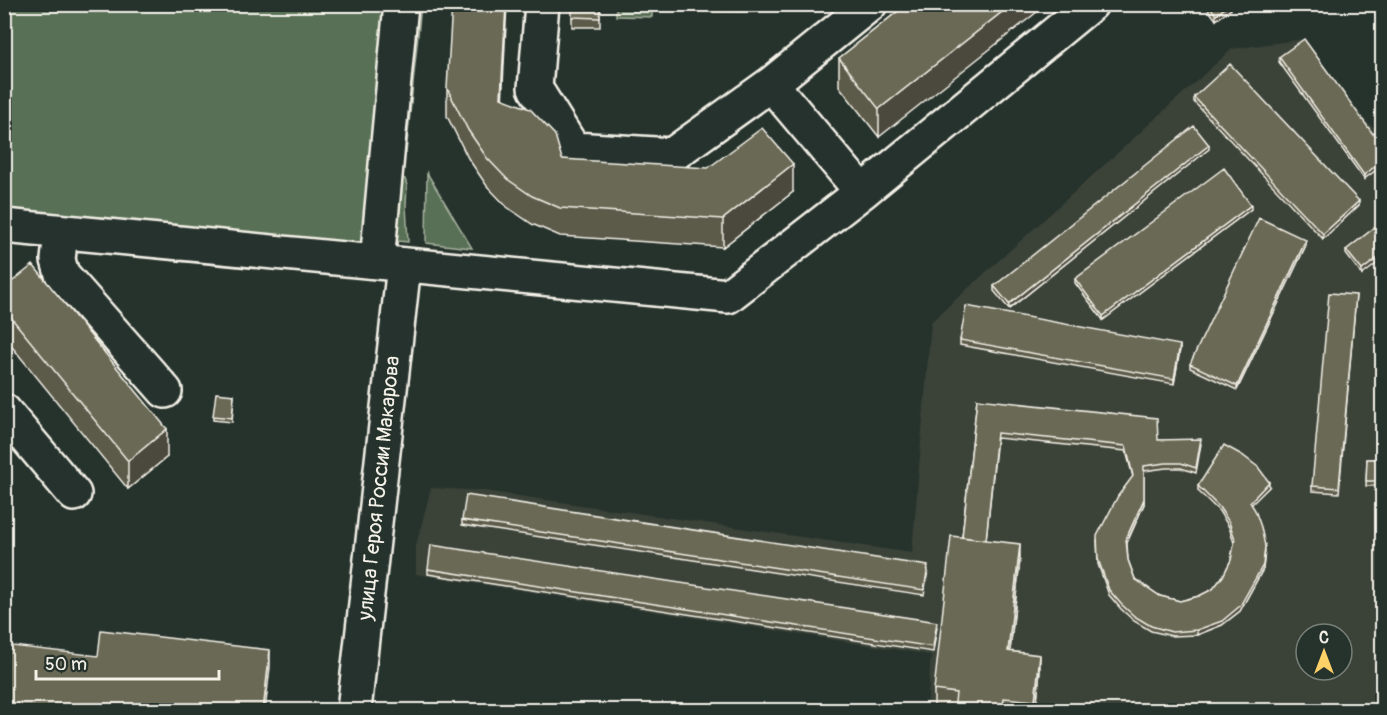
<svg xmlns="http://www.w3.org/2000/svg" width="1387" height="715" font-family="Pangolin,sans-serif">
<rect width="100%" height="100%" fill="#26332d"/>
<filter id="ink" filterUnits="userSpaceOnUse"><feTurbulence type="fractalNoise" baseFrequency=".0167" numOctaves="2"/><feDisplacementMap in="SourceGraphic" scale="12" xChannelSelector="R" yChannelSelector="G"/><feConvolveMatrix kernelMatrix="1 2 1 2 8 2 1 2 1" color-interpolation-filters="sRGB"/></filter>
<g filter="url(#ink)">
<path fill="#3b4339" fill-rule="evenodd" d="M1305 39 1365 121 1374 128 1382 121V710H927L931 655 416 574V546L431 488 484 491 912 553 931 322 1232 49ZM1306 634H1342V670H1306Z"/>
<path fill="#587055" stroke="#a6b09e" stroke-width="1.5" d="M4 5H396L373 256 5 224Z
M415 5H421L406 153H400Z
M616 5H652V17L616 16Z
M679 5H755V12L679 11Z
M427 173 472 248 426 243Z
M402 177 405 179 407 185 406 205 408 242 397 241 395 236 399 178Z"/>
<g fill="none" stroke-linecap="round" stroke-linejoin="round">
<g stroke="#f4f1e8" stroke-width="38">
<path id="minor" d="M542 4 535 88 573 149 672 155 771 84 870 4
M771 84 862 192
M4 226 728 296 862 192 1091 4
M61 232 58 260 62 274 165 391
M377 262 401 4
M4 411 74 494
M354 710 404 265"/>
</g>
<use href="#minor" stroke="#26332d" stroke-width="33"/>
</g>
<path fill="#5c5a49" stroke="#f4f1e8" stroke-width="1.5" d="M600 4V27H572V17Z
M907 4 879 137 839 86V58Z
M1204 4H1231V9L1216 20Z
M1279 57 1373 134 1364 179 1279 62Z
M447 88 502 98 562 159 793 192 723 247 560 236 532 224 507 207 487 186 468 158 447 116Z
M1194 97 1359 205 1323 239 1194 102Z
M1209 149 1009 309 994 291V286Z
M1251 209 1103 320 1075 283V279Z
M1383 221 1362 275 1346 254V250Z
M1306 245 1237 390 1190 368V364Z
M4 288 167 457 128 489 4 337Z
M1356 295 1339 493 1312 491V486Z
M960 340 1180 349 1174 384 960 345Z
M1383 370V486H1366L1367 459H1377Z
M234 395 232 422 213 420V416Z
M977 399 1158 440 1201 444 1196 473 1181 468H1166L1144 471V504L1127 543 1128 560 1135 579 1160 596 1180 601 1199 596 1213 589 1223 576 1231 560 1234 543 1229 527 1219 511 1198 491V486L1269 487 1251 504 1265 551 1263 569 1240 611 1222 625 1197 635 1172 636 1151 631 1134 621 1121 609 1109 595 1098 564 1097 540 1133 477 1126 451 997 438 986 540 1020 560 1010 651 1040 671 1036 711H954V710L934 707V690L962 537Z
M462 520 928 570 924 595 462 525Z
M428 569 937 627 933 652 428 574Z"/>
<path fill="#4b4a3c" stroke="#f4f1e8" stroke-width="1.5" d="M506 4H507L501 126V98Z
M1012 4H1047L879 137V109Z
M1230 4 1231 9 1216 20V15Z
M1209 145V149L1009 309V304Z
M1383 160V165L1364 179V175Z
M793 164V192L723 247V219Z
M1359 201V205L1323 239V234Z
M1251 205V209L1103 320V316Z
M1306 240V245L1237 390V386Z
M1383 254V259L1362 275V270Z
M1180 345V349L1174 384V379Z
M167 429V457L128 489V461Z
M1269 482V487L1250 506V502Z
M1144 499V504L1126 544V539Z
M1020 544V560L1008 668V651Z
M1265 546 1263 569 1240 611 1222 625 1197 635V630Z
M270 650V667L265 711H263Z
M1040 655V671L1036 711H1035V701Z"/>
<path fill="#6b6955" stroke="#f4f1e8" stroke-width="1.5" d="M452 4H506L501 98 530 109 555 135 562 159 708 168 762 128 793 164 723 219 560 208 532 196 507 179 487 158 468 130 447 88Z
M572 4H600V18L572 17Z
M907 4H1012L879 109 839 58Z
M1208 4H1230L1216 15Z
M1304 39 1373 134 1383 127V160L1364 175 1279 57Z
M1230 64 1359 201 1323 234 1194 97Z
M1194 126 1209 145 1009 304 994 286Z
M1224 168 1251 205 1103 316 1075 279Z
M1259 218 1306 240 1237 386 1190 364Z
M1383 221V254L1362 270 1346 250Z
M33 265 167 429 128 461 4 309V288Z
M1329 293 1356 295 1339 488 1312 486Z
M966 306 1180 345 1174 379 960 340Z
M1383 370V481H1366L1367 459H1377Z
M216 393 234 395 232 418 213 416Z
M977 399 1157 418 1158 440 1201 439 1196 468 1181 463H1166L1144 466V499L1126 539 1128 560 1135 579 1160 596 1180 601 1199 596 1213 589 1223 576 1231 560 1235 539 1229 522 1219 507 1198 486 1224 445 1242 455 1258 467 1269 482 1250 502 1255 510 1261 527 1265 546 1263 565 1240 606 1222 621 1197 630 1172 632 1151 626 1134 616 1121 604 1109 590 1098 559 1097 536 1118 496 1133 476 1126 446 997 433 986 540 962 537Z
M466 495 928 566 924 590 462 520Z
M951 536 1020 544 1008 651 1040 655 1035 701 1004 698 1003 711H954L956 693 934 690Z
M431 545 937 622 933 647 428 569Z
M101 630 270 650 263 711H4V645L98 656Z"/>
</g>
<g text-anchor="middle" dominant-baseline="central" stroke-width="6" stroke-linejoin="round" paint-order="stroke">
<g font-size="21" fill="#f4f1e8" stroke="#26332d">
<text transform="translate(379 488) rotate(-84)">улица Героя России Макарова</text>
</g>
</g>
<rect width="1387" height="715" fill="none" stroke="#26332d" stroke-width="24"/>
<rect x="12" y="12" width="1363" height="691" fill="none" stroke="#f4f1e8" stroke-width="2" filter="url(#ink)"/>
<g transform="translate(1324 652)"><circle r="28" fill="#26332d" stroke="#787f78" stroke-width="1.5"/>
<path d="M0-4.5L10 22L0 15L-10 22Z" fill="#ffd166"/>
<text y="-9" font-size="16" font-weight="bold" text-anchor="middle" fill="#f4f1e8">С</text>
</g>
<path d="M36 670v9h183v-9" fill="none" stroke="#f4f1e8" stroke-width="3"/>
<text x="45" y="670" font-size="18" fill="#f4f1e8" stroke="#26332d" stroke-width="4.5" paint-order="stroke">50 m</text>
</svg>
